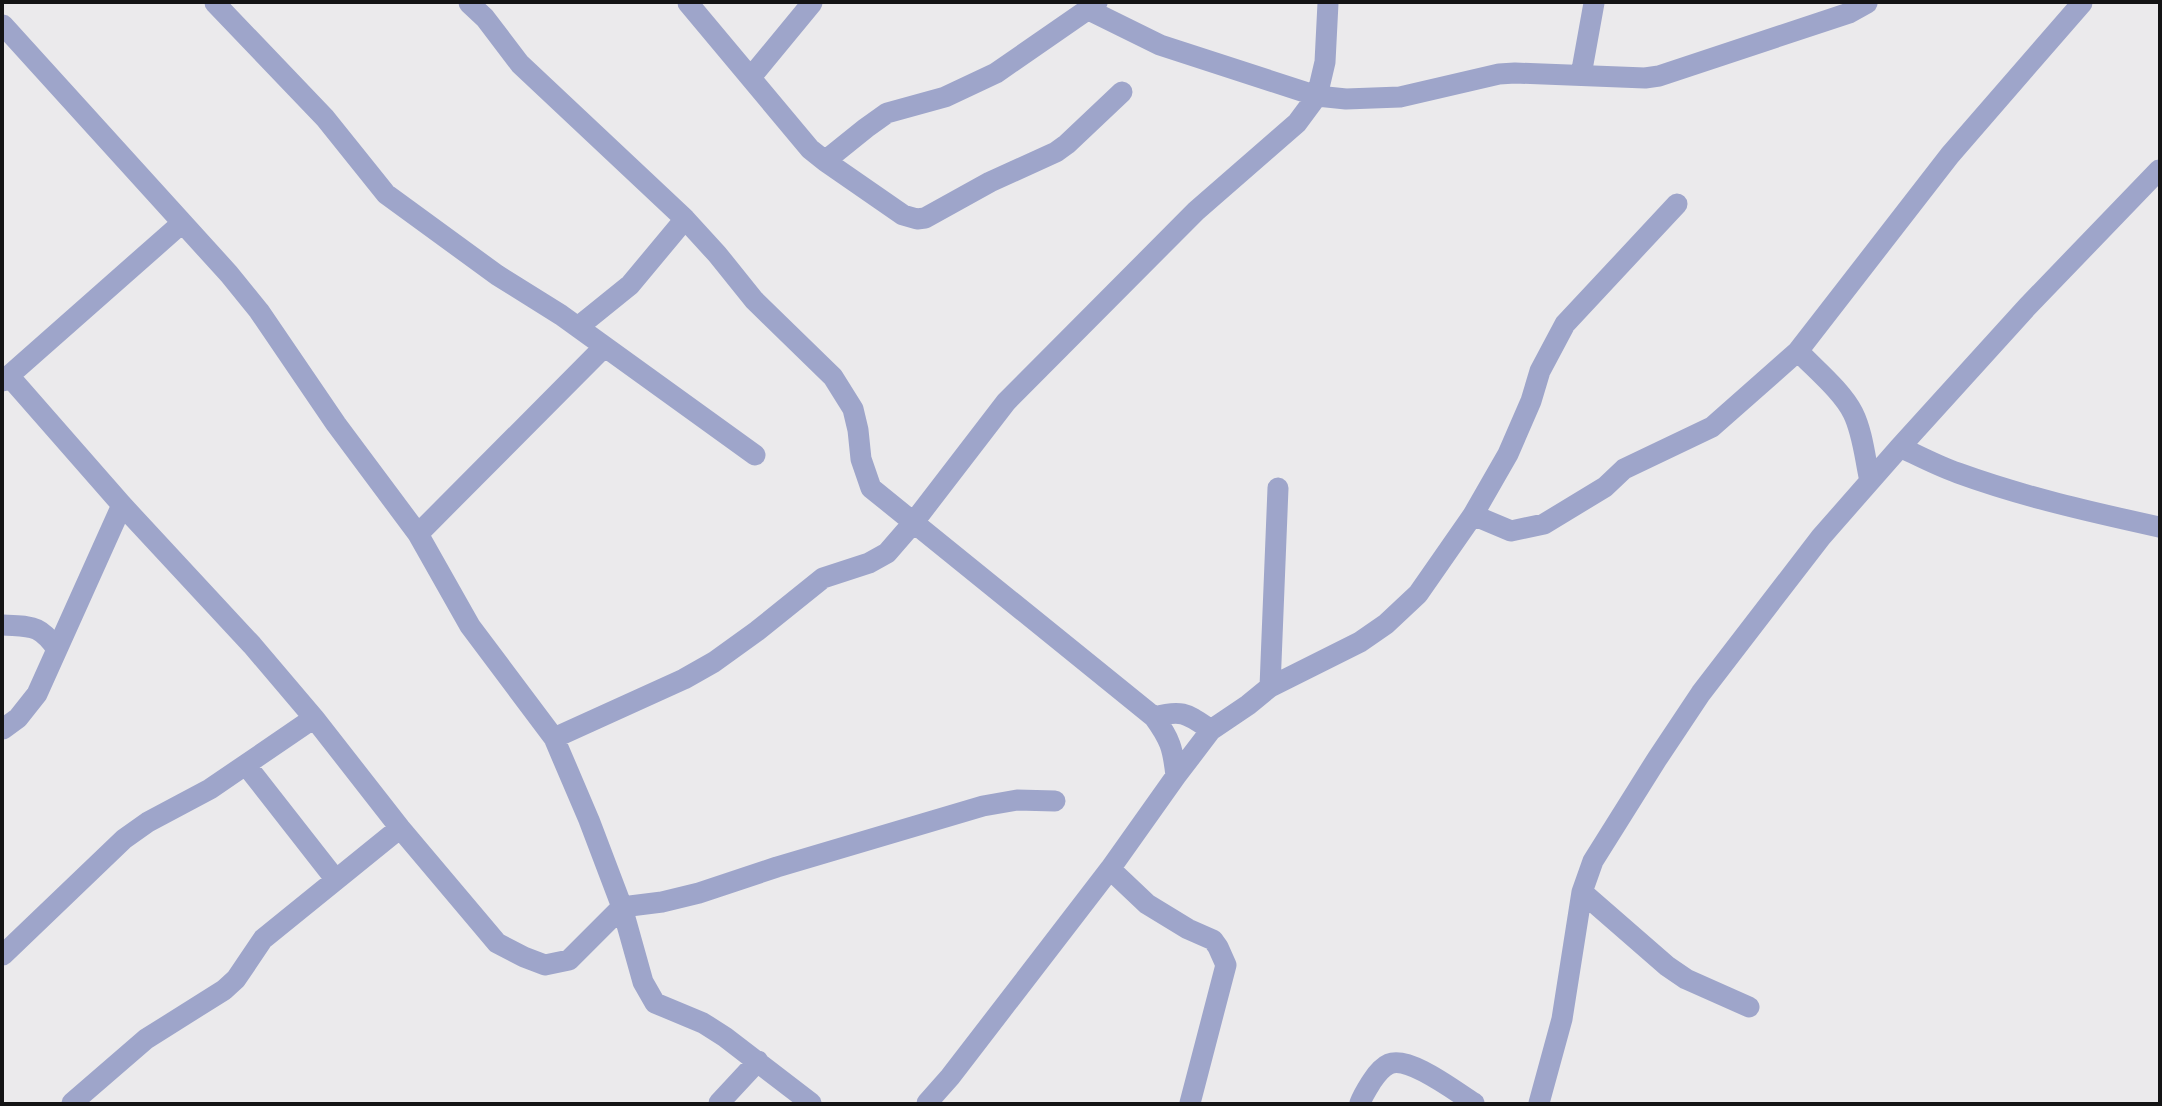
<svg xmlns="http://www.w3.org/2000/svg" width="2162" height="1106" font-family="'Work Sans',sans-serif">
<rect width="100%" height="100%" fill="#ebeaec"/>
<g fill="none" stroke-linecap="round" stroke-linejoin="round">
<path stroke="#9ea5ca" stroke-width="21" d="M215 3 325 118 386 194 497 275 561 315 755 455
M469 3 485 18 520 64 685 219 717 254 754 300 833 377 853 409 858 430 861 459 871 488 1154 717C1170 739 1173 748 1176 776
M688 3 810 149 825 161 866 128 887 113 945 97 996 73 1097 3
M1089 10 1160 45 1317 96 1346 99 1400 97 1499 74 1515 73 1645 78 1659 76 1849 13 1867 3
M3 25 229 274 259 311 336 424 418 534 470 626 554 738 589 820 622 907 643 982 655 1003 703 1023 725 1037 811 1103
M1581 75 1594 3
M751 77 812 3
M825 161 903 215 917 219 925 218 990 182 1056 152 1067 144 1122 92
M578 327 630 285 685 219
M1798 351C1815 369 1842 391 1853 413 1863 433 1865 459 1870 481
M9 376 122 505 252 645 314 718 400 828 497 943 524 957 545 965 569 960 622 907 662 902 699 893 777 867 983 806 1017 800 1055 801
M3 381 182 223
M1900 447C1919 456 1938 466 1958 473 2024 497 2091 512 2159 527
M1473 515 1511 531 1544 524 1605 487 1624 469 1712 427 1798 351 1950 155 2082 3
M418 534 604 347
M3 625C32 627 39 624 57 649
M1270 687 1278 488
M1154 717C1183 709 1187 714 1211 730
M3 729 18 718 37 694 122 505
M554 738 684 679 714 662 757 631 823 578 869 563 887 553 913 523 1006 402 1196 211 1297 123 1317 96 1325 62 1328 3
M246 765 336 880
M1110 869 1147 904 1188 929 1213 940 1218 947 1226 965 1190 1103
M1582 892 1667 966 1686 979 1749 1007
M3 955 124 839 148 822 210 789 314 718
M72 1103 146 1039 224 990 236 979 263 939 400 828
M719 1103 758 1061
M927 1103 950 1077 1110 869 1176 776 1211 730 1248 705 1270 687 1360 642 1386 624 1418 594 1473 515 1508 454 1531 401 1540 371 1565 324 1677 204
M1360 1103C1363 1095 1367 1089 1372 1081 1376 1075 1382 1067 1389 1064 1409 1055 1456 1092 1474 1103
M1539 1103 1562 1019 1582 892 1593 861 1657 759 1701 693 1821 537 1900 447 2027 307 2159 170"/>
</g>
<rect width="2162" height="1106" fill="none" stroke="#141415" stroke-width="8"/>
</svg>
